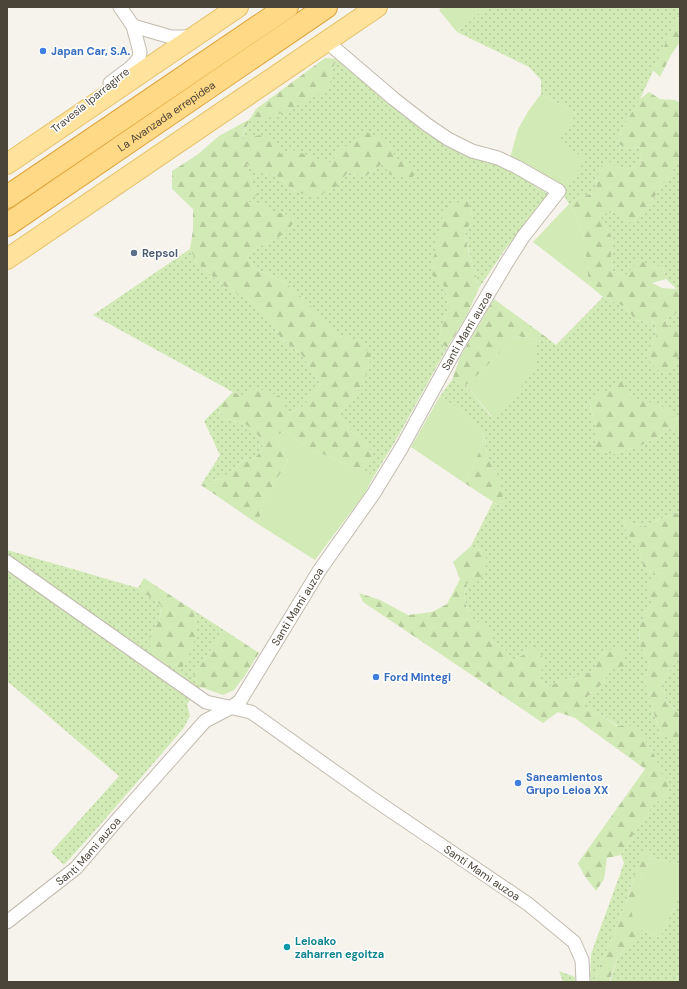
<svg xmlns="http://www.w3.org/2000/svg" width="687" height="989" font-family="'DM Sans',sans-serif">
<defs>
<pattern id="grass-dots" width="8" height="8" patternUnits="userSpaceOnUse"><rect width="8" height="8" fill="#d2eab5"/><path d="M2 2h.1M6 6h.1" fill="none" stroke="#b6ca9c" stroke-width="1.8" stroke-linecap="round"/></pattern>
<pattern id="forest-firs" width="22" height="20" patternUnits="userSpaceOnUse"><rect width="22" height="20" fill="#d2eab5"/><path d="M5 1l3.5 6h-7zM16 11l3.5 6h-7z" fill="#b6ca9c"/></pattern>
</defs>
<rect width="100%" height="100%" fill="#f6f3ec"/>
<path fill="url(#grass-dots)" d="M486 7H680V13L640 99 626 122 616 142 627 149 639 147 642 163 632 169 615 167 597 176 596 192 582 197 569 204 558 185V142L576 113 541 94V80L529 67 457 32Z
M337 59C373 90 409 125 452 148 469 158 488 161 506 169 521 175 534 186 548 194L506 248 479 288C475 269 468 252 465 232L473 218 467 199 446 288 448 308 438 340 447 348 396 440 374 476 362 471 373 455 364 439 351 431 338 415 363 384 358 340 339 336 308 303 281 279 255 269 246 255 262 245 279 237 285 213H270L261 204 247 202 251 179 247 163 261 173 276 175 294 191 335 188 348 172 366 176 382 164 395 158 387 140 341 150 330 163 280 154 241 140 250 119 329 87 331 71Z
M680 160V292L666 279 663 267 626 275 613 271 611 255 613 239 605 226 599 214 616 212 625 221 633 222 653 199Z
M190 249 197 263 224 286 248 299 267 316 281 338 302 355 321 385 302 407 288 413 245 396 233 392 93 315Z
M603 297 626 307 635 320 655 323 656 337 645 356 679 353 680 351V423L662 405 589 402 595 424V449L613 454 637 447 661 436 668 428 680 434V512L658 520 643 527 623 520 627 533 640 552 644 570 662 574 652 602 640 624 639 644 650 662 645 681 660 734 678 741H680V864L651 858 649 849 632 883 626 902 607 950 593 982H590L591 954 624 863 621 855 629 841 654 804 667 795 656 758 648 744 618 726 600 714 583 706 588 696 603 683 611 668 604 650 594 669 580 678 565 679 548 687 536 678V645L523 655 511 661 505 649 490 641 493 632 473 619 466 606 464 593 467 583H476L485 552 471 546 493 502 504 509 497 475 487 457 485 436 472 419 440 396 452 380 466 385 491 417 535 367V339L546 337 556 345Z
M680 311V328L675 330 666 325 669 316Z
M218 407 224 418 247 425 262 439 263 449 255 458 241 462 224 477 201 485 220 455 204 421Z
M7 550 138 588 161 605 160 619 150 635 197 629 193 610 224 630 193 677 201 687 187 704 190 716 183 729 99 826 64 865 51 852 119 776 7 681Z
M680 657V714L666 702 663 682 676 660Z
M680 894V982H610L618 956 626 948 635 927 660 938Z
M559 971 575 977V982H563Z"/>
<path fill="url(#forest-firs)" d="M680 13V42L671 55 660 77 653 70Z
M325 58 337 59 331 71 329 87 310 100 265 120 250 119 241 139 261 135 277 142 280 154 293 150 330 163 341 150 366 132 387 140 395 158 417 168 412 179 391 175 382 164 366 176 348 172 335 188 314 197 294 191 276 175 261 173 247 164 257 195 247 202 261 204 270 213H284L296 221 279 237 262 245 246 255 255 269 281 279 308 303 339 336 358 340 372 357 363 384 338 415 351 431 364 439 373 455 362 471 306 447 286 431 275 436 288 461 264 500 258 524 201 485 224 477 241 462 255 458 263 449 262 439 247 425 224 418 218 407 233 392 245 396 256 388 280 396 288 413 302 407 321 385 302 355 281 338 267 316 248 299 224 286 197 263 190 249 193 230V209L172 189V171L197 155 219 136 250 119 256 109Z
M649 92 660 99 675 100 680 103V160L653 199 633 222 625 221 616 212 600 214 605 226 613 239 611 255 613 271 626 275 638 261 663 267 666 279 652 283 662 288 677 289 680 292V311L669 316 666 324 675 330 680 328V351L679 353 672 371 657 370 645 356 656 337 655 323 635 320 626 307 603 297 590 286 586 266V242L577 218 569 204 582 197 596 192 597 176 605 158 616 167 632 169 642 163 639 147 627 149 616 142 626 122 640 99Z
M467 199 473 218 465 233 468 249 475 272 479 288 467 315 447 348 438 340 448 308 446 288 431 274 439 230 445 207Z
M494 299 546 337 535 339 516 336 483 370 466 385 452 380 460 357Z
M622 381 628 397 662 405 680 423V434L668 428 661 436 637 447 613 454 595 449V424L589 401Z
M485 436 487 457 497 475 502 492 504 509 466 484Z
M680 512V657L676 660 663 682 666 702 680 714V741L678 742 660 734 645 681 650 662 639 644 640 624 652 602 646 586 662 574 644 570 640 552 627 533 623 520 643 527 658 520Z
M471 546 485 552 488 571 476 583H467L464 593 466 606 473 619 494 632 490 641 505 649 511 661 523 655 536 645 546 664 536 678 548 687 565 679 580 678 594 669 604 650 622 649 626 666 611 668 603 683 588 696 583 706 600 714 617 726H633L648 744 656 758 661 773 669 780 667 795 654 804 629 841 621 855 607 858 604 879 596 891 584 875 578 863 645 769 575 718 558 712 543 723 363 602 359 593 380 600 408 615 432 612 447 604 460 579 453 562Z
M144 578 193 610 197 629 193 647 181 670 165 664 150 651V635L160 619 161 605 138 588Z
M224 630 259 653 244 677 234 690 223 695 201 687 193 677Z
M649 848 651 858 641 877 635 927 640 937 626 948 618 956 609 982H593L607 950 626 902 641 857Z"/>
<path fill="#d2eab5" d="M442 7H486L457 32 439 10Z
M541 94 576 113 559 142 586 159 570 183 558 185 510 158 518 129 529 110Z
M569 204 577 218 586 242V266L590 286 533 242Z
M516 336 535 339V367L518 392 492 417 466 385 483 370Z
M440 396 472 419 485 436 466 484 411 447Z
M286 431 306 447 374 476 365 493 315 560 258 524 264 500 288 461 275 436Z
M651 858 680 864V894L660 938 635 927 631 910 641 877Z"/>
<g fill="none" stroke-linecap="round" stroke-linejoin="round">
<g stroke="#c2bbae" stroke-width="15">
<g id="minor">
<path d="M133 26 171 37H184L194 35"/>
<path d="M110 83 130 68 136 62 139 57 140 52 133 26 120 7"/>
<path id="s1" d="M7 562 206 702 251 712 369 796 528 904 574 942 582 960 583 982"/>
<path id="s2" d="M7 922 76 868 118 819 205 721 230 708 240 701 319 571 374 493 402 447 454 352 507 262 523 237 559 191 517 167 498 158 472 151 448 139 426 124 394 99 326 41"/>
</g>
</g>
<g stroke="#e6c16a" stroke-width="22">
<path id="primary" d="M7 164 238 7
M7 259 377 7"/>
</g>
<g stroke="#e0a43c" stroke-width="24">
<g id="trunk">
<path d="M7 197 287 7"/>
<path id="s3" d="M7 225 326 7"/>
</g>
</g>
<use href="#minor" stroke="#fff" stroke-width="13"/>
<use href="#primary" stroke="#ffe39c" stroke-width="20"/>
<use href="#trunk" stroke="#ffd985" stroke-width="22"/>
</g>
<g fill="#3f7fe0" stroke="#fff" stroke-width="1.5">
<circle cx="43" cy="51" r="4"/>
<circle cx="376" cy="677" r="4"/>
<circle cx="518" cy="783" r="4"/>
</g>
<circle fill="#5c6f8a" stroke="#fff" stroke-width="1.5" cx="134" cy="253" r="4"/>
<circle fill="#0f9aa8" stroke="#fff" stroke-width="1.5" cx="287" cy="947" r="4"/>
<g text-anchor="middle" dominant-baseline="central" stroke-width="3" stroke-linejoin="round" paint-order="stroke">
<g font-size="11" font-weight="bold" fill="#366cbe" stroke="#fff" text-anchor="start">
<text x="51" y="51">Japan Car, S.A.</text>
<text x="384" y="677">Ford Mintegi</text>
<text x="526" y="777">Saneamientos<tspan x="526" dy="13">Grupo Leioa XX</tspan></text>
</g>
<g font-size="11" fill="#4b4439" stroke="#fff">
<text transform="translate(90 100) rotate(-39)">Travesía Iparragirre</text>
<text stroke="none"><textPath href="#s3" startOffset="193">La Avanzada errepidea</textPath></text>
<text stroke="none"><textPath href="#s2" startOffset="758">Santi Mami auzoa</textPath></text>
<text stroke="none"><textPath href="#s2" startOffset="434">Santi Mami auzoa</textPath></text>
<text stroke="none"><textPath href="#s2" startOffset="108">Santi Mami auzoa</textPath></text>
<text stroke="none"><textPath href="#s1" startOffset="571">Santi Mami auzoa</textPath></text>
</g>
<g font-size="11" font-weight="bold" fill="#4e5e75" stroke="#fff" text-anchor="start">
<text x="142" y="253">Repsol</text>
</g>
<g font-size="11" font-weight="bold" fill="#0d838f" stroke="#fff" text-anchor="start">
<text x="295" y="941">Leioako<tspan x="295" dy="13">zaharren egoitza</tspan></text>
</g>
</g>
<rect width="687" height="989" fill="none" stroke="#4b4439" stroke-width="16"/>
</svg>
